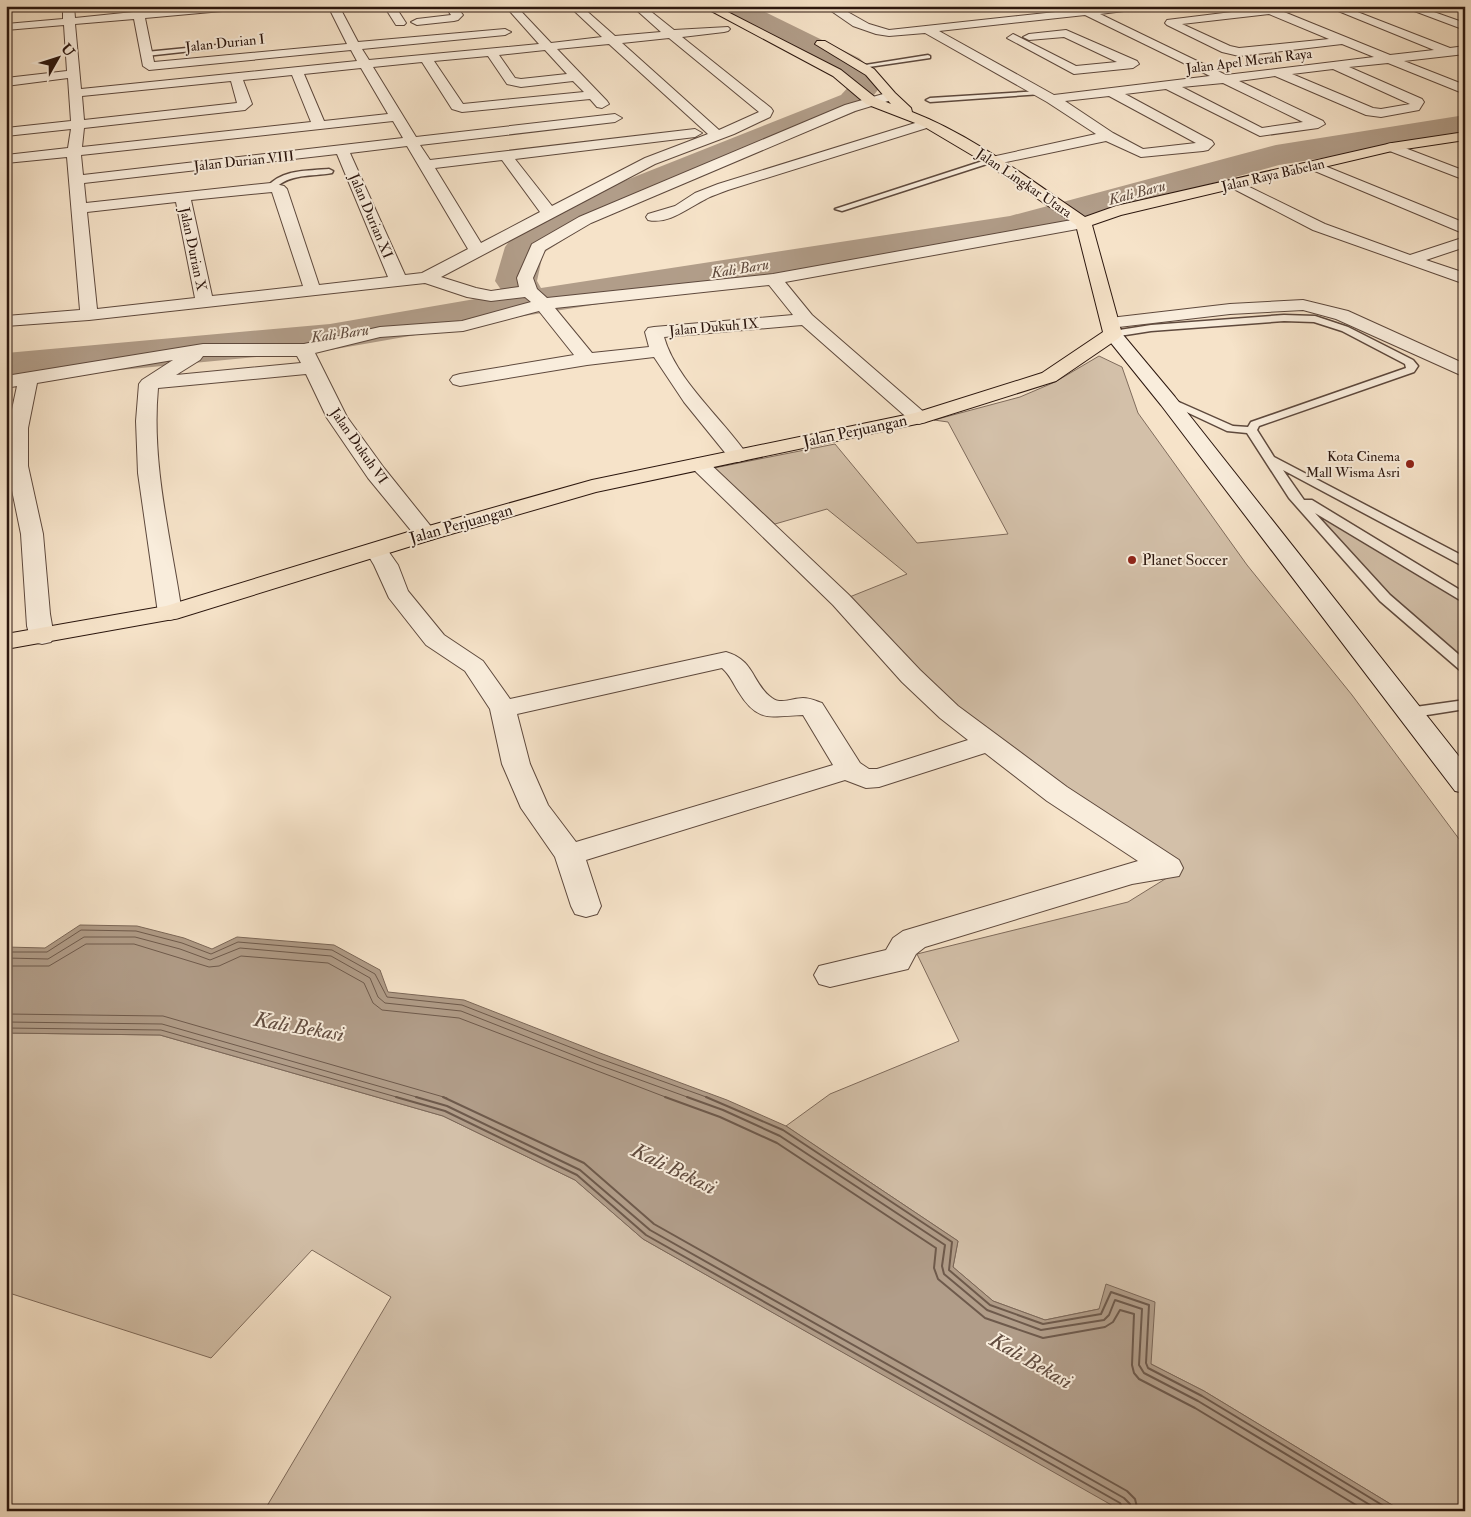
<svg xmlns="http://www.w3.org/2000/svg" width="1471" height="1517" font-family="'IM FELL Double Pica',serif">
<rect width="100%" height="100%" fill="#f6e3c9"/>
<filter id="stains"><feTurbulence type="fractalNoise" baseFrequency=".004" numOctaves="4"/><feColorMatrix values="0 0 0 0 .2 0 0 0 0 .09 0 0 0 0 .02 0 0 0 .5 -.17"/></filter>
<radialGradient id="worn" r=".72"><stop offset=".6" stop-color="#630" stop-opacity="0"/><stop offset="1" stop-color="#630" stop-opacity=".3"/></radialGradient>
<path fill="#d3c0a9" stroke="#7f6b5c" d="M1099 356 1122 367 1138 413 1174 463 1247 565 1352 695 1465 847V1511H1402L1204 1391 1151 1364 1099 1309 1045 1320 993 1301 953 1267 958 1241 786 1126 830 1094 959 1041 917 954 1128 902 1178 871 963 714 847 598 907 574 827 509 775 524 714 468 835 444 917 543 1008 534 948 422 934 420 1020 397 1055 382Z
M1293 495 1465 599V667L1385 598Z
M6 1033 160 1035 443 1116 575 1180 643 1239 1104 1500 1119 1511H264L391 1297 312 1250 211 1358 6 1292Z"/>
<path fill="#b19d89" stroke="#7b6758" d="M527 297 537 305 380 332 203 350 6 365V357L199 341 381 321Z
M80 925 137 926 184 938 212 949 237 937 334 945 380 970 388 992 464 1000 600 1053 727 1100 786 1126 958 1241 953 1267 993 1301 1045 1320 1099 1309 1106 1284 1155 1302 1151 1364 1204 1391 1402 1511H1122L643 1239 575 1180 443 1116 160 1035 6 1033V947L45 948Z"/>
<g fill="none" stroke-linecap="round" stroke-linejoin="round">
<path stroke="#6e5a4c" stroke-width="1" d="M6 952H47L81 930 136 931 182 943 211 954 238 942 332 950 375 974 387 997 462 1005 598 1058 709 1098
M6 958 48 959 84 937H135L180 949 210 960 240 948 331 956 370 978 378 997 385 1003 461 1011 596 1064 690 1098
M6 966H49L86 944H134L209 967 219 966 241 956 328 963 364 983 373 1003 382 1010 459 1018 668 1098
M6 1014 163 1016 447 1098
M6 1022 162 1024 420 1098
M6 1028 161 1030 400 1098"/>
<path stroke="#6e5a4c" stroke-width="2" d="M396 1097 445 1111 577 1175 646 1235 1120 1503 1124 1511
M416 1097 447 1106 580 1170 650 1230 1124 1498 1130 1504 1131 1511
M443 1097 584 1163 654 1224 1127 1491 1135 1499 1138 1511
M665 1097 720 1117 777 1143 936 1248 934 1268 938 1279 985 1318 1043 1338 1105 1327 1113 1322 1120 1310 1134 1314 1132 1365 1134 1373 1139 1379 1195 1408 1366 1511
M687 1097 723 1110 780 1136 945 1245 942 1266 944 1274 987 1310 1041 1330 1104 1320 1109 1315 1115 1300 1142 1309 1139 1365 1144 1373 1198 1401 1380 1511
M706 1097 783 1130 952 1242 949 1270 990 1305 1043 1324 1101 1314 1111 1292 1149 1305 1146 1363 1148 1368 1202 1396 1392 1511"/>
<path fill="#b19d89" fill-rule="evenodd" d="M719 6H753L859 58 880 76 884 82 863 109 602 216 543 253 537 281 541 288 1010 216 1276 145 1465 115V135L1279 165 1012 238 530 315 330 350 6 381V353L330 324 504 294 495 281 505 247 511 239 576 200 841 95 852 83 839 70 723 12Z"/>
<g stroke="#5e493d" stroke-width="3">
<path id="lane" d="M217 45 220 47 219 48 146 56 143 54 146 52Z
M928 55 930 56V58L862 68 859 66Z
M1040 91 1044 93 1042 94 930 102 926 100 930 98Z
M989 159 996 161 842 211 835 209Z
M329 169 333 171 332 173C311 177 290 173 274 189L267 187C282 169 308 171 329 169Z
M1284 315 1315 316 1348 327 1413 360 1418 366 1414 372 1259 426 1257 430 1274 457 1465 557V566L1461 565 1283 470 1304 500H1312L1465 593V603L1315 513 1390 595 1465 660V671L1460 670 1380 601 1289 498 1247 433 1227 431 1163 401 1168 398 1172 399 1233 426 1248 427 1251 422 1406 368 1405 364 1342 331 1314 322 1284 321 1151 331 1113 337 1108 334 1113 331 1151 325Z
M1465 700V709L1408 718 1403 716 1401 713 1403 710 1408 708Z"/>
</g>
<g stroke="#5e493d" stroke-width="2">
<path id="street" d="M63 6H74L75 18 133 12 132 6H143L144 12 204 6H249L244 9 145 18 154 62 347 44 328 6H339L358 42 505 29 511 32 505 35 362 49 369 60 539 44 505 6H516L551 43 602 37 569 6H581L615 36 661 32 632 6H644L674 30 728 27 730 29 728 31 724 32 682 37 771 108 773 111 770 117 734 134 655 164 441 277 476 288 491 291 519 287 517 278 532 244 579 217 845 105 890 92 896 96 895 99 855 111 591 223 545 250 533 278 537 289 547 298 773 274 1083 218 1089 220 1091 223 1089 226 1083 228 785 282 812 315 926 414 929 418 926 422 919 424 912 422 802 325 664 337C676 380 723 419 748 456L745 460 738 462 731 460 684 402 654 357 587 365 460 386 453 384 450 380 453 376 460 374 574 355 539 311 463 331 380 337 315 353 347 417 384 468 437 534 434 539 426 541 418 539 368 478 327 418 306 374 158 388C151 464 171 539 182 613L179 618 170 620 161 618 158 613 138 473 136 421 139 384 142 380 173 360 37 383 28 428V466L43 534 50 614 54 637 51 642 42 644 33 642 30 637 27 626 21 534 7 466 8 428 17 386 6 388V376L203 344H304L380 327 462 321 531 302 525 297 491 301 467 297 425 283 89 320 6 326V316L80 310 67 157 6 163V155L68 148 71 129 6 136V128L71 121 68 78 6 86V78L67 71 64 25 6 30V24L63 19ZM134 19 143 66 149 70 351 50 357 61 81 89 75 24ZM669 38 759 112 719 130 622 43ZM609 44 708 134 645 158 552 206 515 159 695 137 702 133 695 129 430 160 420 145 615 122 622 118 615 114 416 137 373 67 422 62 452 109 462 112 590 99 597 107 602 108 609 104 607 101 557 49ZM545 50 567 74 521 79 515 78 499 55ZM488 56 507 84 521 87 573 81 584 92 463 104 434 61ZM361 68 388 114 324 121 304 74ZM292 75 311 122 82 147 84 128 245 110 252 104 243 80ZM231 81 237 103 84 120 82 96ZM393 121 403 138 83 175 81 155ZM407 146 468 249 422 273 405 275 350 153ZM337 154 388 277 319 285 287 189 284 186 271 183 86 203 84 183ZM502 160 540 212 481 243 435 168ZM272 192 303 286 212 296 191 200ZM176 202 195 298 97 309 87 212ZM769 285 793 315 654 327 648 328 645 332 649 347 592 353 555 308ZM203 356H297L301 363 176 375 200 360Z
M384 6H395L406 23 404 25H396Z
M445 6H456L463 15 458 20 454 21 417 25 411 22 417 19 451 15Z
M824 6H837L869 24 889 30 1074 10 1070 6H1084L1088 8 1145 6 1140 9 1100 14 1226 75 1374 57 1342 44 1239 56 1222 52 1167 25 1165 23 1167 20 1280 6H1316L1311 9 1284 12 1390 55 1434 50 1326 6H1342L1450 48 1465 46V54L1404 61 1465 85V94L1388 63 1349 67 1422 99 1424 102 1419 110 1381 117 1366 115 1275 76 1239 81 1323 121 1325 124 1318 128 1260 136 1166 89 1125 94 1212 141 1214 144 1208 150 1203 151 1141 157 1106 141 992 165 987 164 985 161 987 158 1096 134 1047 102 925 33 889 36 876 34 853 26ZM1269 14 1329 39 1239 48 1230 46 1182 24ZM1085 15 1210 76 1054 95 939 31ZM1333 69 1410 104 1381 109 1373 108 1292 74ZM1223 83 1303 122 1262 128 1182 87ZM1109 96 1196 143 1143 149 1113 133 1065 101Z
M1401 6H1417L1465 23V30Z
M1066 30 1137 61 1139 64 1133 68 1074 74 1007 38 1013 34 1017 36 1076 66 1117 62 1064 37 1029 40 1023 37 1029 34Z
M928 119 935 123 933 126 728 190C721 193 713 195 706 199 689 207 669 225 648 220L646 217 648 214 675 206 695 193 718 184Z
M1392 143 1465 171V180L1387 150 1385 147 1387 144Z
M1315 162 1465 223V234L1310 169 1308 166 1310 163Z
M1235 180 1325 224 1410 255 1465 237V247L1426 260 1465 273V284L1313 230 1230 187 1228 184 1230 181Z
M1303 300 1348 311 1465 364V377L1336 319 1303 310 1230 314 1110 328 1104 327 1101 323 1104 319 1110 318 1230 304Z
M699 458 706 460 849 595 920 670 958 706 1067 787 1179 860 1183 868 1179 876 1132 884 925 947 916 954 908 969 830 987 819 984 814 975 819 966 886 950 893 938 903 931 1138 861 1047 801 985 753 879 787 866 788 845 780 586 860 601 906 597 914 586 917 575 914 571 906 555 857 521 808 502 764 490 709 465 671 426 645 389 598 374 565 365 550 368 545 376 543 384 545 398 565 408 591 444 635 483 661 510 699 726 652C755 660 752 684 772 698 781 705 793 698 803 698 810 698 816 701 822 703L860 763 869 769H877L968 740 940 718 902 682 833 605 692 468 688 464 692 460ZM722 668C730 675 733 683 738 691 758 724 771 716 803 715L833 765 576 842 548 805 530 764 517 714Z"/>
</g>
<g stroke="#2b160e" stroke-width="2">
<path id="secondary" d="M1113 329 1119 330 1175 397 1465 764V793L1455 791 1161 405 1107 338 1104 334 1107 330Z"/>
</g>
<g stroke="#2b160e" stroke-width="2">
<path id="primary" d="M702 6H716L841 70 876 98 891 104 866 75 815 44 817 41H825L874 69 895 93 911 108 912 112C974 136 1030 180 1085 217L1116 206 1392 143 1465 132V140L1392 151 1121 215 1092 225 1122 334 1119 338 1056 381 926 422 596 492 434 539 179 618 6 649V634L166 606 418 529 592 480 915 413 1042 373 1103 332 1076 225 987 164 923 126 866 104 833 76Z"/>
</g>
<use href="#lane" fill="#f9eddc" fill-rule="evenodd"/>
<use href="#street" fill="#f9eddc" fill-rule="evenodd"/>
<use href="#secondary" fill="#f9eddc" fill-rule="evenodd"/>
<use href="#primary" fill="#f6e3c9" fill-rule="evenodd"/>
</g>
<g fill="#8f2418" stroke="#f9eddc" stroke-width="2">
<circle cx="1410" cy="464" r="5"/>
<circle cx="1132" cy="560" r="5"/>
</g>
<g text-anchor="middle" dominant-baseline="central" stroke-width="4" stroke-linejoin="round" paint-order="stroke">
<g font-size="14" fill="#2b160e" stroke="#f9eddc">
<text transform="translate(225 43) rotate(-6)">Jalan Durian I</text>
<text transform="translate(1249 61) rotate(-7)">Jalan Apel Merah Raya</text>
<text transform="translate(244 161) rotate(-6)">Jalan Durian VIII</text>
<text transform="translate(1273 175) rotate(-13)">Jalan Raya Babelan</text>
<text transform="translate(1024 183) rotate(34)">Jalan Lingkar Utara</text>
<text transform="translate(371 216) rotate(67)">Jalan Durian XI</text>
<text transform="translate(193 249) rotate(78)">Jalan Durian X</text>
<text transform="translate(714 327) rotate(-5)">Jalan Dukuh IX</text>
<text transform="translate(359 446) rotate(55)">Jalan Dukuh VI</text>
</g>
<g font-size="14" fill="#2b160e" stroke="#f9eddc" text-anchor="end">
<text x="1400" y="456">Kota Cinema<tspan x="1400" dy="16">Mall Wisma Asri</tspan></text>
</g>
<g font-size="15" font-style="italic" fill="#614c3f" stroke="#f9eddc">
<text transform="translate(1137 193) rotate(-15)">Kali Baru</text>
<text transform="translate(740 269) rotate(-9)">Kali Baru</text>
<text transform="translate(340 334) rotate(-8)">Kali Baru</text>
</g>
<g font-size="16" fill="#2b160e" stroke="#f9eddc">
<text transform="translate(855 431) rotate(-12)">Jalan Perjuangan</text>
<text transform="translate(461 524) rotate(-16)">Jalan Perjuangan</text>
</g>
<g font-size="16" fill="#2b160e" stroke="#f9eddc" text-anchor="start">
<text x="1142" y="560">Planet Soccer</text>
</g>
<g font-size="21" font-style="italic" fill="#614c3f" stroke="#f9eddc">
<text transform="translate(299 1027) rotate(10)">Kali Bekasi</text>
<text transform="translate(674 1169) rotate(26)">Kali Bekasi</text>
<text transform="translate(1031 1361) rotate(30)">Kali Bekasi</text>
</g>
</g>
<rect width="1471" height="1517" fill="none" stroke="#f6e3c9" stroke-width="25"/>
<rect x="8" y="8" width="1456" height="1502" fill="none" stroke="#2b160e" stroke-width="2.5"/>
<rect x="12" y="12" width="1446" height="1492" fill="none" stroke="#2b160e"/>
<g transform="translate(58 58) rotate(51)" stroke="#f9eddc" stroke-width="4" paint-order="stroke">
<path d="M0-4L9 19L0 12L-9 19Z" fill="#2b160e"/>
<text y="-8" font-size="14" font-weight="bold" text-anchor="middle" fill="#2b160e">U</text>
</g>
<rect width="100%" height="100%" filter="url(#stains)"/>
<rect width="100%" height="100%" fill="url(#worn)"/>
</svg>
